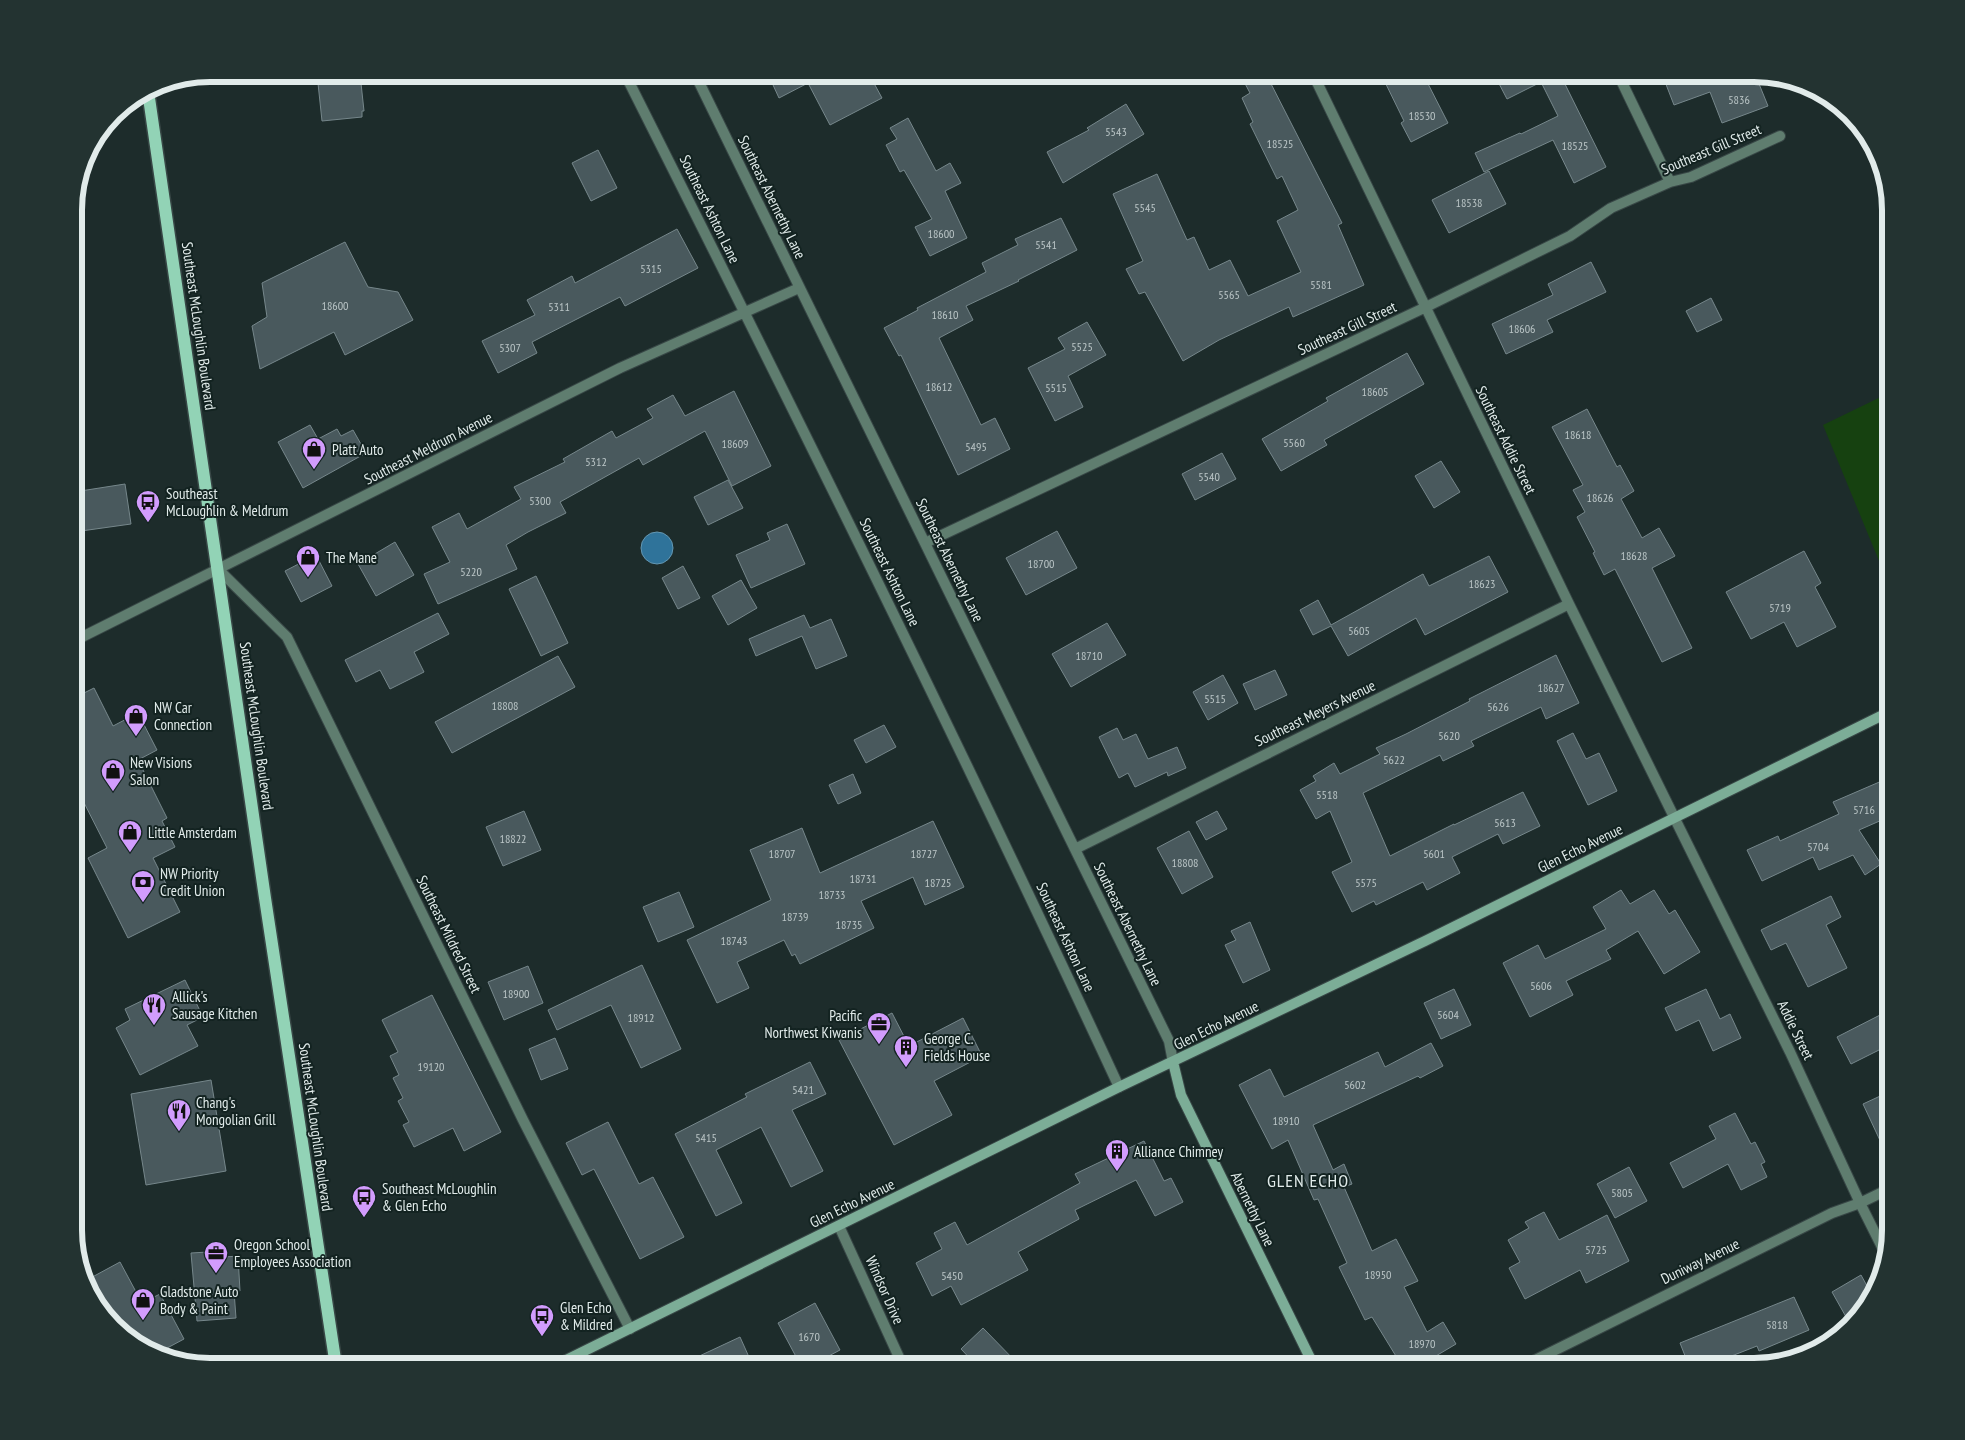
<svg xmlns="http://www.w3.org/2000/svg" width="1965" height="1440" font-family="'PT Sans Narrow',sans-serif">
<rect width="100%" height="100%" fill="#1d2c2b"/>
<path fill="#164110" d="M1891 392V590L1823 425Z"/>
<path fill="#2f739a" stroke="#6497b2" d="M641 548a16 16 0 1 1 32 0a16 16 0 1 1-32 0Z"/>
<path fill="#49595d" stroke="#76878b" d="M317 74H360L364 111H362V117L322 121Z
M768 74H869L882 98 830 125 808 83 779 98Z
M1240 74H1266L1342 223 1338 225 1364 285 1293 317 1289 307 1219 340 1183 361 1145 292 1139 294 1126 269 1143 261 1113 194 1157 174 1187 240 1194 237 1209 270 1230 260 1248 296 1301 272 1277 221 1298 210 1282 176 1277 179 1250 124 1253 122 1242 98 1250 93Z
M1381 74H1423L1448 123 1411 142 1401 123 1404 121Z
M1494 74H1560L1606 167 1574 183 1553 140 1484 172 1475 153 1520 133 1521 134 1558 116 1541 82 1507 99Z
M1662 74H1755L1768 106 1722 123 1710 92 1674 105Z
M1126 104 1144 134 1063 183 1047 152 1089 130 1087 128Z
M908 118 936 171 950 163 961 183 945 191 967 238 930 256 915 227 932 219 904 170 900 172 886 145 897 139 890 128Z
M598 150 617 188 591 201 572 163Z
M1489 171 1506 204 1449 233 1432 200Z
M1061 218 1077 250 1018 280 1019 281 966 306 973 320 939 338 981 425 995 418 1010 449 958 475 901 355 899 356 884 328 918 310 917 308 986 272 982 263 1018 245 1015 239Z
M677 229 698 268 625 306 620 297 532 342 537 353 498 373 482 341 535 315 527 300 572 276 575 283Z
M345 242 368 287 398 292 413 320 345 355 334 332 260 369 252 326 267 317 262 283Z
M1591 262 1606 292 1547 320 1553 332 1506 354 1492 324 1553 295 1548 284Z
M1711 298 1722 320 1697 332 1686 311Z
M1087 322 1106 355 1068 376 1083 407 1055 421 1028 368 1065 349 1058 338Z
M1407 353 1424 384 1324 440 1327 445 1281 471 1262 439 1328 401 1326 398Z
M734 391 771 466 732 486 705 431 643 465 639 458 560 502 566 513 528 532 506 545 517 569 438 604 424 574 450 562 432 527 459 513 467 529 521 499 514 487 565 462 563 459 612 431 616 438 653 418 647 409 673 395 685 416Z
M1587 409 1617 467 1620 465 1634 491 1621 499 1642 538 1659 528 1675 556 1652 568 1692 648 1662 662 1615 569 1604 575 1593 553 1595 552 1577 517 1585 512 1573 490 1583 485 1552 427Z
M310 425 318 439 337 429 341 436 353 430 366 453 303 488 278 442Z
M1222 453 1236 479 1195 500 1182 474Z
M1441 461 1460 492 1434 508 1415 476Z
M728 480 743 508 708 525 694 497Z
M125 484 131 524 74 532V492Z
M787 524 805 564 751 588 736 555 770 540 767 533Z
M1057 531 1077 568 1026 595 1006 558Z
M395 542 414 575 376 596 358 564Z
M1804 551 1821 583 1815 587 1836 627 1797 647 1784 622 1751 639 1726 592Z
M316 555 332 586 301 602 285 571Z
M1489 556 1508 592 1425 635 1416 618 1348 656 1331 626 1313 635 1300 610 1318 600 1331 625 1423 574 1429 586Z
M683 566 700 598 678 609 662 578Z
M536 576 568 643 541 656 509 589Z
M741 580 757 608 728 625 712 596Z
M438 613 449 634 414 652 424 672 390 689 380 670 356 682 345 660Z
M804 615 810 628 831 619 847 656 816 669 802 636 756 656 749 639Z
M1107 623 1126 655 1071 687 1052 654Z
M1556 655 1579 703 1546 719 1541 707 1471 741 1474 746 1443 761 1440 755 1363 793 1390 856 1454 824V825L1523 792 1540 826 1503 844 1498 834 1452 857 1460 873 1427 890 1423 882 1376 905 1374 901 1352 912 1332 872 1352 862 1330 811 1316 819 1300 790 1316 781 1313 776 1334 763 1340 774 1380 754 1376 748 1406 734 1470 701 1469 699Z
M558 656 575 687 452 753 435 722Z
M1275 670 1287 695 1255 710 1243 684Z
M1223 675 1238 703 1208 720 1193 692Z
M94 688 113 726 138 713 157 750 138 760 167 818 162 821 175 847 153 858 180 912 128 938 88 858 107 848 74 783V698Z
M884 725 896 747 866 763 854 740Z
M1117 728 1123 740 1136 734 1148 759 1177 747 1186 768 1168 776 1167 772 1135 787 1128 773 1119 778 1099 737Z
M1573 733 1586 759 1599 753 1617 791 1588 805 1557 741Z
M853 774 861 793 838 804 829 785Z
M1891 777V816L1859 830 1881 864 1865 875 1853 855 1819 870 1813 857 1762 881 1747 850 1778 836 1780 841 1839 814 1833 802Z
M524 811 541 850 503 866 486 827Z
M1217 811 1227 829 1206 840 1196 822Z
M933 821 964 887 925 905 913 877 861 901 874 928 800 964 795 954 792 956 784 940 737 962 749 988 717 1003 687 940 771 900 750 850 802 828 820 873Z
M1189 831 1213 877 1182 894 1157 848Z
M1621 890 1630 904 1654 890 1669 914 1675 910 1700 952 1664 974 1638 931 1606 950 1611 959 1566 981 1573 995 1530 1017 1503 963 1538 945 1545 959 1606 929 1593 907Z
M679 892 694 927 658 942 643 907Z
M1831 896 1841 917 1826 925 1847 968 1808 987 1786 943 1771 950 1761 930Z
M1250 922 1270 970 1243 983 1225 945 1236 940 1231 931Z
M642 965 681 1049 641 1068 611 1005 557 1030 548 1010Z
M528 966 543 1003 504 1020 488 982Z
M185 980 203 1017 187 1025 198 1046 140 1075 116 1028 130 1020 125 1009Z
M1454 989 1471 1025 1441 1039 1424 1003Z
M1706 989 1720 1019 1730 1014 1741 1038 1713 1051 1699 1020 1676 1031 1665 1008Z
M432 995 501 1132 464 1151 453 1128 414 1147 403 1125 409 1122 398 1101 403 1098 393 1078 399 1075 390 1056 398 1052 382 1020Z
M892 1013 909 1046 963 1018 982 1056 934 1081 952 1115 894 1145 839 1040Z
M1884 1013 1891 1026V1044L1851 1064 1837 1037Z
M555 1038 568 1069 541 1080 529 1049Z
M1431 1043 1443 1066 1420 1078 1418 1076 1313 1125 1333 1170 1344 1164 1352 1184 1344 1187 1372 1251 1396 1239 1418 1281 1404 1287 1427 1332 1443 1322 1456 1344 1419 1366H1402L1372 1317 1365 1320 1339 1267 1347 1263 1318 1199 1314 1200 1288 1140 1272 1149 1239 1085 1270 1069 1284 1097 1378 1052 1385 1067Z
M810 1062 826 1094 792 1110 823 1171 791 1187 761 1127 716 1150 742 1203 716 1216 675 1134 747 1097 745 1094Z
M211 1080 226 1171 146 1185 131 1094Z
M1891 1091V1164L1863 1104Z
M1735 1113 1751 1144 1755 1142 1765 1162 1761 1164 1767 1177 1741 1190 1728 1164 1683 1188 1670 1163 1716 1139 1709 1126Z
M608 1122 639 1184 653 1177 684 1237 640 1259 594 1169 582 1175 566 1143Z
M1144 1141 1164 1181 1171 1178 1183 1202 1155 1216 1136 1180 1075 1210 1079 1219 1018 1252 1028 1270 961 1305 951 1286 932 1296 916 1263 942 1249 934 1233 955 1222 967 1245 1080 1183 1075 1174Z
M1629 1167 1647 1201 1615 1218 1597 1184Z
M1544 1212 1559 1240 1607 1215 1629 1261 1586 1283 1580 1270 1525 1299 1509 1268 1520 1262 1508 1240 1529 1228 1525 1222Z
M225 1251V1257L238 1256 240 1291H234L236 1318 197 1321 191 1253Z
M120 1262 142 1303 160 1294 184 1339 156 1354 127 1338 88 1291 85 1281Z
M1861 1275 1872 1295 1863 1313 1850 1324 1832 1292Z
M1794 1297 1809 1330 1759 1351 1757 1346 1706 1366H1689L1680 1343Z
M815 1303 840 1350 810 1366H801L778 1323Z
M983 1328 1020 1366H977L961 1349Z
M740 1337 753 1366H678Z"/>
<g fill="none" stroke-linecap="round" stroke-linejoin="round">
<g stroke="#384746" stroke-width="12">
<path id="street" d="M625 74C794 410 961 746 1119 1087
M695 74 1169 1041 1173 1062
M1313 74 1569 604 1790 1052 1860 1203 1887 1257
M1618 74 1670 182
M925 543 1426 307 1570 236 1611 208 1670 182 1691 177 1780 136
M219 570 287 637 523 1120 630 1329
M74 641 620 368 799 288
M1075 849 1569 604
M839 1226 903 1366
M1523 1366 1832 1213 1860 1203 1891 1188"/>
</g>
<g stroke="#384746" stroke-width="12">
<path id="secondary" d="M1173 1062 1181 1095 1314 1366
M554 1366 1119 1087 1425 941 1891 711"/>
</g>
<g stroke="#384746" stroke-width="15">
<path id="primary" d="M148 91 265 898 336 1366"/>
</g>
<use href="#street" stroke="#5f7d6f" stroke-width="10"/>
<use href="#secondary" stroke="#7cad97" stroke-width="10"/>
<use href="#primary" stroke="#92d3b6" stroke-width="12"/>
</g>
<defs>
<g id="shop-pin" transform="scale(1.25)"><path d="M0 17L-7.5 6A9.5 9.5 0 1 1 7.5 6Z" fill="#d29cfd" stroke="#132321"/><path d="M-5-2.5h2.3a2.7 3.5 0 0 1 5.4 0H5L5.5 6h-11ZM-1.5-2.5h3a1.5 2.3 0 0 0-3 0Z" fill="#111"/></g>
<g id="bus-pin" transform="scale(1.25)"><path d="M0 17L-7.5 6A9.5 9.5 0 1 1 7.5 6Z" fill="#d29cfd" stroke="#132321"/><path d="M-5-6H5V4H4V6H2V4H-2V6H-4V4H-5ZM-3.5-4V0h7V-4ZM-3.5 1.2v1.5H-2V1.2ZM2 1.2v1.5H3.5V1.2Z" fill="#111"/></g>
<g id="bank-pin" transform="scale(1.25)"><path d="M0 17L-7.5 6A9.5 9.5 0 1 1 7.5 6Z" fill="#d29cfd" stroke="#132321"/><path d="M-6-4H6V4H-6ZM0-2.3a2.3 2.3 0 1 0 0 4.6a2.3 2.3 0 1 0 0-4.6Z" fill="#111"/></g>
<g id="restaurant-pin" transform="scale(1.25)"><path d="M0 17L-7.5 6A9.5 9.5 0 1 1 7.5 6Z" fill="#d29cfd" stroke="#132321"/><path d="M-5-6h1v4h1v-4h1v4h1v-4h1v5L-1.5 .5V6h-2V.5L-5-1ZM5-6V6H3V1.5H1.5Q1.5-4 5-6Z" fill="#111"/></g>
<g id="office-pin" transform="scale(1.25)"><path d="M0 17L-7.5 6A9.5 9.5 0 1 1 7.5 6Z" fill="#d29cfd" stroke="#132321"/><path d="M-6-3h4V-5.5h4V-3h4V5H-6ZM-1-4.5V-3h2v-1.5ZM-6 0V1H6V0Z" fill="#111"/></g>
<g id="building-pin" transform="scale(1.25)"><path d="M0 17L-7.5 6A9.5 9.5 0 1 1 7.5 6Z" fill="#d29cfd" stroke="#132321"/><path d="M-4-6H4V6H1V3H-1V6H-4ZM-2.5-4.3h1.7v1.8h-1.7ZM.8-4.3h1.7v1.8H.8ZM-2.5-1h1.7V.8h-1.7ZM.8-1h1.7V.8H.8Z" fill="#111"/></g>
</defs>
<g fill-rule="evenodd">
<use href="#shop-pin" x="314" y="449"/>
<use href="#bus-pin" x="148" y="502"/>
<use href="#shop-pin" x="308" y="557"/>
<use href="#shop-pin" x="136" y="716"/>
<use href="#shop-pin" x="113" y="771"/>
<use href="#shop-pin" x="130" y="832"/>
<use href="#bank-pin" x="143" y="882"/>
<use href="#restaurant-pin" x="154" y="1005"/>
<use href="#office-pin" x="879" y="1024"/>
<use href="#building-pin" x="906" y="1047"/>
<use href="#restaurant-pin" x="179" y="1111"/>
<use href="#building-pin" x="1117" y="1151"/>
<use href="#bus-pin" x="364" y="1197"/>
<use href="#office-pin" x="216" y="1253"/>
<use href="#shop-pin" x="143" y="1300"/>
<use href="#bus-pin" x="542" y="1316"/>
</g>
<g text-anchor="middle" dominant-baseline="central" stroke-width="4" stroke-linejoin="round" paint-order="stroke">
<g font-size="12" fill="#bbc6c7">
<text x="1739" y="99">5836</text>
<text x="1422" y="115">18530</text>
<text x="1116" y="131">5543</text>
<text x="1280" y="143">18525</text>
<text x="1575" y="145">18525</text>
<text x="1469" y="202">18538</text>
<text x="1145" y="207">5545</text>
<text x="941" y="233">18600</text>
<text x="1046" y="244">5541</text>
<text x="651" y="268">5315</text>
<text x="1321" y="284">5581</text>
<text x="1229" y="294">5565</text>
<text x="335" y="305">18600</text>
<text x="559" y="306">5311</text>
<text x="945" y="314">18610</text>
<text x="1522" y="328">18606</text>
<text x="1082" y="346">5525</text>
<text x="510" y="347">5307</text>
<text x="939" y="386">18612</text>
<text x="1056" y="387">5515</text>
<text x="1375" y="391">18605</text>
<text x="1578" y="434">18618</text>
<text x="1294" y="442">5560</text>
<text x="735" y="443">18609</text>
<text x="976" y="446">5495</text>
<text x="596" y="461">5312</text>
<text x="1209" y="476">5540</text>
<text x="1600" y="497">18626</text>
<text x="540" y="500">5300</text>
<text x="1634" y="555">18628</text>
<text x="1041" y="563">18700</text>
<text x="471" y="571">5220</text>
<text x="1482" y="583">18623</text>
<text x="1780" y="607">5719</text>
<text x="1359" y="630">5605</text>
<text x="1089" y="655">18710</text>
<text x="1551" y="687">18627</text>
<text x="1215" y="698">5515</text>
<text x="505" y="705">18808</text>
<text x="1498" y="706">5626</text>
<text x="1449" y="735">5620</text>
<text x="1394" y="759">5622</text>
<text x="1327" y="794">5518</text>
<text x="1864" y="809">5716</text>
<text x="1505" y="822">5613</text>
<text x="513" y="838">18822</text>
<text x="1818" y="846">5704</text>
<text x="782" y="853">18707</text>
<text x="924" y="853">18727</text>
<text x="1434" y="853">5601</text>
<text x="1185" y="862">18808</text>
<text x="863" y="878">18731</text>
<text x="938" y="882">18725</text>
<text x="1366" y="882">5575</text>
<text x="832" y="894">18733</text>
<text x="795" y="916">18739</text>
<text x="849" y="924">18735</text>
<text x="734" y="940">18743</text>
<text x="1541" y="985">5606</text>
<text x="516" y="993">18900</text>
<text x="1448" y="1014">5604</text>
<text x="641" y="1017">18912</text>
<text x="431" y="1066">19120</text>
<text x="1355" y="1084">5602</text>
<text x="803" y="1089">5421</text>
<text x="1286" y="1120">18910</text>
<text x="706" y="1137">5415</text>
<text x="1622" y="1192">5805</text>
<text x="1596" y="1249">5725</text>
<text x="1378" y="1274">18950</text>
<text x="952" y="1275">5450</text>
<text x="1777" y="1324">5818</text>
<text x="809" y="1336">1670</text>
<text x="1422" y="1343">18970</text>
</g>
<g font-size="15" fill="#e1ebea" stroke="#132321">
<text transform="translate(1711 149) rotate(-23)">Southeast Gill Street</text>
<text transform="translate(772 197) rotate(64)">Southeast Abernethy Lane</text>
<text transform="translate(710 209) rotate(64)">Southeast Ashton Lane</text>
<text transform="translate(199 326) rotate(82)">Southeast McLoughlin Boulevard</text>
<text transform="translate(1347 328) rotate(-25)">Southeast Gill Street</text>
<text transform="translate(1506 440) rotate(64)">Southeast Addie Street</text>
<text transform="translate(428 448) rotate(-27)">Southeast Meldrum Avenue</text>
<text transform="translate(950 560) rotate(64)">Southeast Abernethy Lane</text>
<text transform="translate(890 572) rotate(64)">Southeast Ashton Lane</text>
<text transform="translate(1315 713) rotate(-26)">Southeast Meyers Avenue</text>
<text transform="translate(257 726) rotate(82)">Southeast McLoughlin Boulevard</text>
<text transform="translate(1580 848) rotate(-26)">Glen Echo Avenue</text>
<text transform="translate(1128 924) rotate(64)">Southeast Abernethy Lane</text>
<text transform="translate(449 934) rotate(64)">Southeast Mildred Street</text>
<text transform="translate(1066 937) rotate(65)">Southeast Ashton Lane</text>
<text transform="translate(1216 1025) rotate(-26)">Glen Echo Avenue</text>
<text transform="translate(1796 1030) rotate(64)">Addie Street</text>
<text transform="translate(316 1127) rotate(82)">Southeast McLoughlin Boulevard</text>
<text transform="translate(852 1203) rotate(-26)">Glen Echo Avenue</text>
<text transform="translate(1253 1209) rotate(64)">Abernethy Lane</text>
<text transform="translate(1700 1261) rotate(-26)">Duniway Avenue</text>
<text transform="translate(885 1290) rotate(66)">Windsor Drive</text>
</g>
<g font-size="15" fill="#e1ebea" stroke="#132321" text-anchor="start">
<text x="332" y="449">Platt Auto</text>
<text x="166" y="493">Southeast<tspan x="166" dy="17">McLoughlin &amp; Meldrum</tspan></text>
<text x="326" y="557">The Mane</text>
<text x="154" y="707">NW Car<tspan x="154" dy="17">Connection</tspan></text>
<text x="130" y="762">New Visions<tspan x="130" dy="17">Salon</tspan></text>
<text x="148" y="832">Little Amsterdam</text>
<text x="160" y="873">NW Priority<tspan x="160" dy="17">Credit Union</tspan></text>
<text x="172" y="996">Allick's<tspan x="172" dy="17">Sausage Kitchen</tspan></text>
<text x="862" y="1015" text-anchor="end">Pacific<tspan x="862" dy="17">Northwest Kiwanis</tspan></text>
<text x="924" y="1038">George C.<tspan x="924" dy="17">Fields House</tspan></text>
<text x="196" y="1102">Chang's<tspan x="196" dy="17">Mongolian Grill</tspan></text>
<text x="1134" y="1151">Alliance Chimney</text>
<text x="382" y="1188">Southeast McLoughlin<tspan x="382" dy="17">&amp; Glen Echo</tspan></text>
<text x="234" y="1244">Oregon School<tspan x="234" dy="17">Employees Association</tspan></text>
<text x="160" y="1291">Gladstone Auto<tspan x="160" dy="17">Body &amp; Paint</tspan></text>
<text x="560" y="1307">Glen Echo<tspan x="560" dy="17">&amp; Mildred</tspan></text>
</g>
<g font-size="18" letter-spacing="1" fill="#e1ebea" stroke="#132321">
<text x="1308" y="1180">GLEN ECHO</text>
</g>
</g>
<path d="M0 0H1965V1440H0ZM210 82H1754A128 128 0 0 1 1882 210V1230A128 128 0 0 1 1754 1358H210A128 128 0 0 1 82 1230V210A128 128 0 0 1 210 82Z" fill="#233331" fill-rule="evenodd"/>
<path fill="none" stroke="#e1ebea" stroke-width="6" d="M210 82H1754A128 128 0 0 1 1882 210V1230A128 128 0 0 1 1754 1358H210A128 128 0 0 1 82 1230V210A128 128 0 0 1 210 82Z"/>
</svg>
